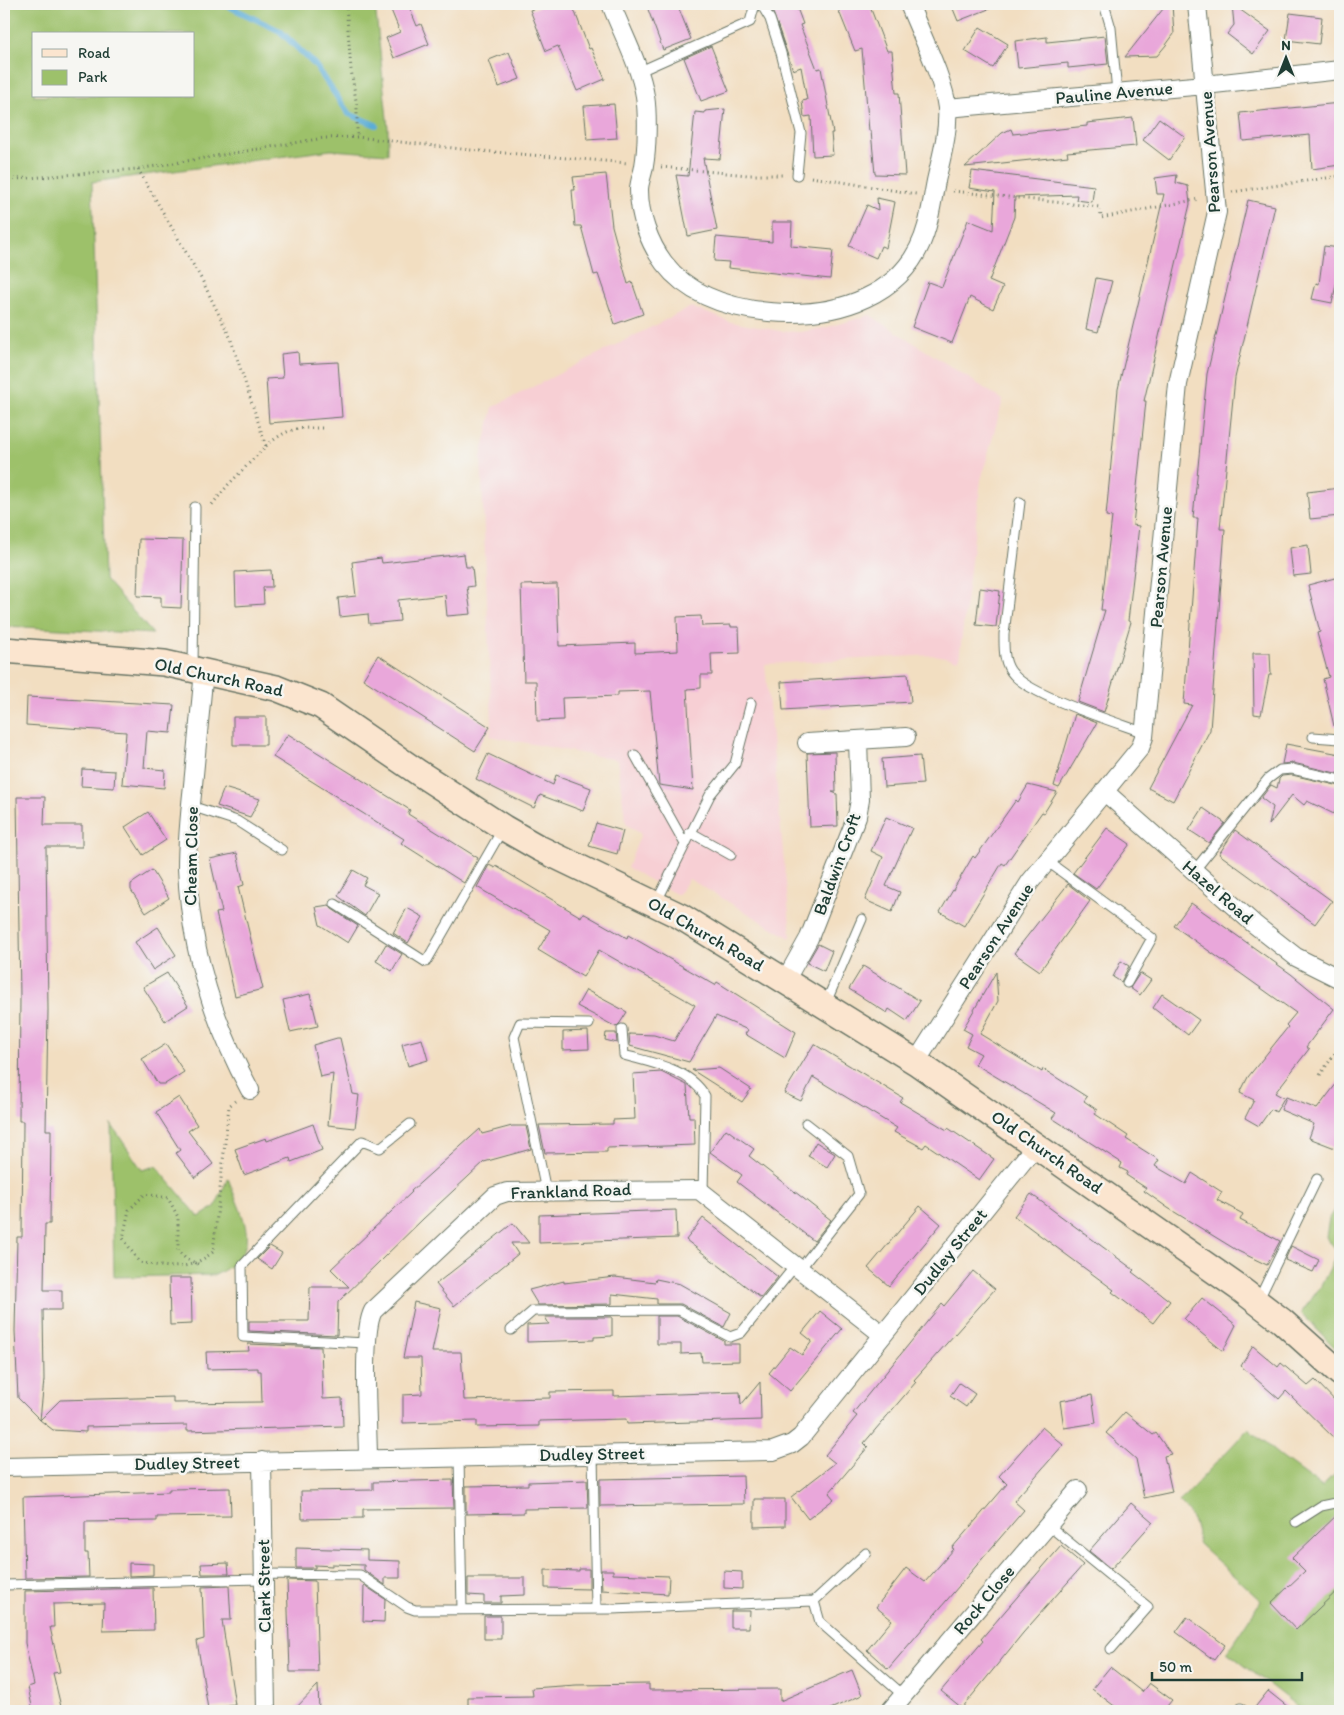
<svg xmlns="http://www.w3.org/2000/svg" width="1344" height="1715" font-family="Itim,sans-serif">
<rect width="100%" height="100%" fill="#f6f6f2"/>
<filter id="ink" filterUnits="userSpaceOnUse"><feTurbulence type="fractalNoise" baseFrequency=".02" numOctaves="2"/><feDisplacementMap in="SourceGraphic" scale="10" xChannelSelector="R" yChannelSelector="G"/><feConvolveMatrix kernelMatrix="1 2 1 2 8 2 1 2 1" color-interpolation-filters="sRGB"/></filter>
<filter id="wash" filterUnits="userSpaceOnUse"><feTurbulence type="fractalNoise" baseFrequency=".0096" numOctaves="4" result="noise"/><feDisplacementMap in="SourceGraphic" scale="20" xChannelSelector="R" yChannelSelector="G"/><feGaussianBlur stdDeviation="1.12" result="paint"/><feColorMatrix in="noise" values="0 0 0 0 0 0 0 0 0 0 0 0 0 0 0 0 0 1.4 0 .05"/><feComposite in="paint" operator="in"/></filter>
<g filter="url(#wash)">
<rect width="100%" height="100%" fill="#f2dec1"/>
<path fill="#f7cfd4" d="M691 307 731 322 780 331 800 332 824 328 870 315 1003 400 981 480 959 660 935 655 765 664 791 935 790 938 689 879 678 895 627 868 641 834 626 824 617 760 490 736 492 723 481 457 493 407Z"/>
<path fill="#9dc16b" stroke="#5e7f50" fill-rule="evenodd" d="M4 4H375L388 128V154L331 150 92 182 105 579 153 634 4 626ZM34 34H194V96H34Z
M111 1124 142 1170 156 1166 199 1217 215 1207 228 1178C242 1219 267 1250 215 1275L114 1277Z
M1340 1200V1353L1301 1313 1321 1286 1338 1252 1326 1237 1329 1218Z
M1248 1429 1281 1457 1322 1487 1335 1474 1340 1479V1711H1303L1227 1652 1261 1601 1198 1543C1197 1525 1192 1514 1179 1502Z"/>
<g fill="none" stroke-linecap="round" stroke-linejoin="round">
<path stroke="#5cadd7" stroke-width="6" d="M224 4 280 31 315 65 349 114 376 125"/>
</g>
<g id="blocks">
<path fill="#e9a7da" d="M408 4 417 26 421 24 429 44 394 58 386 38 400 32 391 10Z
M547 4H572L589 49 591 48 605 79 577 91 558 46 546 51 530 10Z
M646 4H677L691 39 663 50Z
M770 4H791L793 9 797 8 803 24 800 25 817 69 821 68 833 133H831L833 155 813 156 811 116 804 117 802 101 807 100 801 67 793 70Z
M836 4H869L887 51H892L896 93H899L905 175 875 174 871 131H869L862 49 855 51Z
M951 4H999V5L958 21Z
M1167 4H1172L1174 34 1166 45 1157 56 1125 57Z
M1232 4 1270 31 1253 54 1227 34 1234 25Z
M1290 13 1322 17 1319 44 1286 40Z
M980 27 1008 44 993 68 965 51Z
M1105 36 1108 64 1068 68V63L1018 68 1015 41 1047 37V42Z
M711 46 729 91 701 101 684 58Z
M509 52 520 79 499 87 489 60Z
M1340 103V165L1312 169 1310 135 1243 141 1240 113Z
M614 104 617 138 587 140 584 106Z
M725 109 720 159 703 158 717 230 688 236 676 175 688 176 695 112 705 113V111Z
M1133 118 1136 146 1067 152 1068 156 965 167 1002 133 1011 129 1013 134 1087 126V123Z
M1159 118 1185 137 1169 160 1143 140Z
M972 171 1094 186 1092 202 1076 200 1077 195 1015 197 1014 217 989 281 1003 287 993 309 970 297 952 343 912 327 928 282 942 287 968 220 993 230 995 192 969 188Z
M606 174 612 226 628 284 632 282 643 314 615 324 598 274 594 275 581 226H575L572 190H575L573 177Z
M1177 175 1176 183 1188 186 1190 204 1144 401H1146L1133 525 1139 526 1128 621 1131 622 1104 712 1078 702 1105 610H1101L1112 517 1106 516 1118 389 1164 194H1157L1155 178Z
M877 198 895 202 886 248 881 246 876 258 849 246 867 205 878 210Z
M1248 200 1275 206 1235 378 1220 529H1225L1210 730 1173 801 1148 788 1192 705 1184 704 1198 518H1193L1207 374Z
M772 222H792L791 246 833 250 830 279 728 268 729 262 714 261 716 237 772 242Z
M1324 246 1340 248 1338 276 1332 303 1312 299 1316 283 1319 284Z
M1096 278 1112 281 1098 332 1086 329Z
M298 352 299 364 338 362 342 417 269 423 266 379 283 378 281 354Z
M1340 488V516L1310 519 1307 492Z
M139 539 183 540 181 608 161 607V597L137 596Z
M1308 545 1311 574 1293 576 1290 548Z
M464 554 466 567H472L474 586 467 587 471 614 447 616 445 595 398 600 400 621 369 624 368 614 340 617 338 598 356 596 352 562 381 558 382 563Z
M271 570 272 587H263L264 604 236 606 235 572Z
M1335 578 1340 599V725L1334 726 1323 679 1329 677 1317 633 1320 632 1308 585Z
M557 584 559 646 635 643V653L678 651 677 617 701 616 702 626 731 625V627H739L740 653 711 654 712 675H701V688L687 689 693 790 659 785 650 691 618 692V696L562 698 563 720 537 721 536 681H524L521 585Z
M980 588 1000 591 996 627 976 625Z
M1253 653H1270L1271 675H1269L1261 715 1254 714Z
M378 655 490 727 475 751 363 679Z
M908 674 911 702 783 710 781 682Z
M27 697 174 705 171 733 147 731 144 768 165 770 164 788 122 784 126 732 26 725Z
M1075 714 1097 723 1059 788 1054 786Z
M233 717H266V745H233Z
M288 734 410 810 408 814 478 858 464 883 401 843 404 839 273 757Z
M1286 744 1340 754V774L1293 763 1282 764Z
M835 752 836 792H832L837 794 838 826 810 827 807 753Z
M488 754 553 785 556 775 591 788 583 811 540 795 534 808 476 779Z
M920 756 923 784 884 787 882 759Z
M82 769 115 771 114 788 81 786Z
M1292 775 1340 786V799L1334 814 1307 801 1304 805 1292 795 1269 825 1273 807 1261 798 1271 785 1277 788 1279 779 1282 776Z
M1028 785 1057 792 1044 813 1042 812 1005 865 1002 863 964 926 940 912 973 856 975 858 1016 800 1018 802Z
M224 788 260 799 250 817 217 806Z
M17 797H45L44 825H82V847H46L48 1010 46 1130H51L50 1224H45L44 1290H62V1310H43L44 1380 40 1420 60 1400 173 1397V1403L262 1402 261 1371H258V1368L207 1369 206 1352 249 1351 248 1344 321 1347 323 1399 342 1398 343 1426 187 1431V1425L86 1427V1432L53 1430 40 1420 18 1398 15 1331 17 1237H22L23 1121H19L20 998Z
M1203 808 1225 823 1209 843 1189 830Z
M148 812 166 840 143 855 125 827Z
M886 817 912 828 886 886 900 892 892 912 865 900 883 857 871 851Z
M596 823 623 831 617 854 589 846Z
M1107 828 1130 844 1096 889 1073 873Z
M1235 830 1332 901 1315 924 1219 854Z
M237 853 244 885 238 887 263 989 235 996 216 913 222 912 210 859Z
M489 865 495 868 496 866 581 917 583 913 627 938 628 935 715 985 717 982 796 1032 785 1058 745 1034 748 1030 716 1016 689 1062 630 1046 629 1034 654 1035 674 1041 695 1005 599 950 583 977 538 950 550 930 477 887Z
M152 870 169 898 146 913 131 890V884Z
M353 870 367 878 363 885 378 893 365 916 338 896Z
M1068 884 1090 901 1040 971 1014 953Z
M1191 903 1291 974 1334 1009 1306 1047 1309 1049 1275 1093 1284 1098 1276 1112 1271 1109 1259 1126 1245 1118 1254 1100 1240 1093 1248 1077 1288 1027 1286 1025 1296 1013 1174 926Z
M329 905 332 909 358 926 348 943 320 925 316 907Z
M407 908 423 917 408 943 393 933Z
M158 927 176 955 153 970 135 942Z
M386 944 402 954 392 971 376 961Z
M818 944 832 951 824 971 807 963Z
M1121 961 1129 966 1121 982 1113 977Z
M863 966 920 1001 907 1021 889 1009 887 1013 849 989Z
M996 972 998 1001 980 1034 1042 1072 1043 1069 1087 1097 1084 1101 1097 1110 1095 1114 1128 1136 1126 1139 1159 1160 1155 1166 1186 1184 1192 1173 1222 1192 1217 1200 1243 1214 1240 1220 1280 1241 1267 1265 1238 1251 1168 1208 1144 1191 1146 1188 1126 1175 1128 1172 1120 1168 1122 1163 1052 1118 1056 1113 975 1064 981 1054 966 1046 972 1034 963 1029Z
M167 973 188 1006 165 1021 143 987Z
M1140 973 1151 980 1140 995 1130 988Z
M586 990 627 1012 620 1023 616 1027 577 1006Z
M310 994 318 1026 290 1032 283 1000Z
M1162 994 1199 1020 1188 1035 1153 1008Z
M588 1031 589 1049 563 1050V1032Z
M606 1033H616L617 1043 605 1040Z
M337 1038H340L353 1094 359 1095 355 1128 328 1125 333 1074 320 1077 313 1045Z
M422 1039 428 1060 408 1066 402 1044Z
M166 1044 184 1072 165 1084H158L142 1059Z
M814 1044 903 1098 900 1102 947 1130 948 1128 994 1159 979 1180 926 1144 923 1148 894 1132 897 1128 813 1077 801 1101 784 1093Z
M719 1068 751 1089 742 1102 692 1070Z
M661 1072 687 1085 689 1117H694L695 1145 607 1148V1152L545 1153 539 1125 613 1124V1120L635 1119 633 1074Z
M1340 1079V1150L1309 1138 1314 1124 1281 1110 1286 1097 1317 1109Z
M179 1097 197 1125 188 1131 213 1164 195 1178 176 1153 180 1150 156 1112Z
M313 1124 322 1150 291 1162 290 1158 244 1175 235 1149 266 1138 267 1141Z
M512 1126H526L531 1149 484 1162 423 1219 338 1302 337 1335 249 1331V1321H309L310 1287H349L331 1269 412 1192 411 1191 480 1129 482 1134Z
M726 1129 754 1149 749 1156 831 1220 814 1241 737 1182 742 1175 710 1152Z
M816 1142 835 1154 827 1167 808 1156Z
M1031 1194 1134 1270 1132 1272 1170 1301 1153 1323 1112 1292 1114 1290 1014 1216Z
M920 1206 941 1224 889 1286 868 1268Z
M676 1210 677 1238 539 1243V1215Z
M703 1218 778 1277 761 1298 686 1240Z
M513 1223 529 1243H511L518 1254 454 1306 436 1284Z
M270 1246 282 1253 272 1269 257 1259Z
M1291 1246 1319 1260 1313 1272 1285 1260Z
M973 1271 995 1289 914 1380 916 1382 864 1443 868 1447 829 1493 834 1499 808 1519 791 1497 835 1463 825 1455 857 1416 853 1413 931 1317 942 1304 944 1306Z
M615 1277 655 1282 656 1279 680 1284 731 1313 724 1327 681 1304H657V1299L612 1294V1304L538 1305 529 1290 564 1281V1283Z
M169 1278H191L192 1324 170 1325Z
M1202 1298 1236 1325 1223 1351 1184 1319Z
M414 1302 441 1308 432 1352H461L464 1400 550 1398V1392L614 1391V1396L740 1392 741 1405 760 1382 761 1420 627 1424 626 1419 539 1421V1426L477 1427V1421L403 1423V1395L422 1394 421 1358H403Z
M820 1311 842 1329 790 1391 769 1373 790 1347 802 1355 812 1341 802 1333Z
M657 1316H677L724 1341V1344H739V1361L702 1362 701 1353 681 1354V1344H657Z
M545 1317H612V1336L594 1337V1340L527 1342V1325L549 1324Z
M1253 1346 1278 1367 1281 1363 1308 1386 1315 1380 1340 1406V1444L1286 1391 1279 1399 1241 1366Z
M959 1383 975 1394 966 1407 950 1396Z
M1092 1395 1096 1423 1064 1428 1060 1401Z
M1125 1412 1153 1435 1156 1433 1171 1454 1164 1456 1172 1492 1144 1498 1136 1459 1106 1433Z
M1042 1427 1063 1445 1014 1501 1024 1510 888 1669 867 1650 892 1620 876 1607 906 1568 925 1582 954 1549 952 1548 1007 1484 999 1476Z
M743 1476 744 1504 600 1506V1479Z
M453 1480 454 1508 363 1509V1518L302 1519 301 1491 373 1490V1482Z
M587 1480 588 1508 524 1509V1513L466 1514V1486L528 1485V1482Z
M230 1488 231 1516 157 1517V1521L85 1522V1553H88L89 1577 25 1578 23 1497 169 1492V1489Z
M754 1499H785V1526L754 1527Z
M1131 1503 1153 1522 1111 1569 1089 1551Z
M1340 1512V1588L1296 1630 1271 1603 1305 1571 1292 1558Z
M1061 1546 1083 1565 1023 1633 962 1708 941 1691 983 1641 981 1639Z
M296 1548 367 1550V1560L400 1561V1578H385V1585L364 1570V1565L332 1564V1566L315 1565V1568H296Z
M129 1563 153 1564V1575L129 1576Z
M228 1563 229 1574H202L201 1564Z
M579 1569H589V1589L545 1588V1570L579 1571Z
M601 1570H613V1574L669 1576 668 1594 602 1590Z
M724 1571 742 1572V1589L724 1588Z
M468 1578H525V1595L501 1596V1603H484V1596L468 1595Z
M287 1580 315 1581 318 1672H290Z
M364 1585 385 1599 384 1622 363 1621Z
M229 1586 231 1620H222L235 1705 208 1709 197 1641 204 1639 202 1587Z
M153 1588 154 1630 103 1631 104 1603 53 1604 54 1627H50L60 1672 53 1673 62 1711H33L28 1687 34 1685 25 1643V1591Z
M731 1611H750L749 1628H731Z
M484 1616H501V1639H484Z
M1187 1617 1225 1645 1214 1660 1176 1632Z
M1110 1667 1142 1692 1149 1683 1172 1700 1163 1711H1121L1092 1689Z
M852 1670 862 1695 826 1711H468V1697L533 1696 532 1688 576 1685 649 1684V1690L780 1689V1701Z
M318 1685 319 1711H293Z
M1268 1691 1293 1711H1252Z"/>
</g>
</g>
<g filter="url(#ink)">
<use href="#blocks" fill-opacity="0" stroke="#697565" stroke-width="1"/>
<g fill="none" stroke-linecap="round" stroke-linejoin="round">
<g stroke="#697565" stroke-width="11">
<path id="lane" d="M761 4 770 19 781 53 801 133 797 175
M1104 4 1111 28 1117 92
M638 72 750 22 755 4
M1020 502 1004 634C1004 648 1003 664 1014 675 1032 696 1115 722 1145 733
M193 668 195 507
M1313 737 1340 739
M635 755 685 844
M191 806 237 821 282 850
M690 832 731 855
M1047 861 1152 938 1127 983
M1194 871 1268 779 1280 770 1292 769 1340 780
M656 903 710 795 735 764 751 703
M335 904 426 962 502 830
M825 1005 862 919
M622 1029 624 1055C652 1063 690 1069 705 1096L703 1193
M546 1191 514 1037 520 1023 589 1024
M800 1269 859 1194 848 1156 806 1123
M1258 1301 1317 1179
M511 1330 533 1311 679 1310 730 1337 741 1333 795 1266
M367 1343 243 1337 242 1266 362 1141 380 1148 410 1124
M593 1454 596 1609
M459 1457 462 1610
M1296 1522 1321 1506 1340 1502
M1048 1525 1148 1607 1111 1649
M866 1553 814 1601 820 1622 903 1695
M264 1574 360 1575 407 1607 415 1610 612 1609 814 1601
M4 1585 264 1579
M1238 1711 1241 1708"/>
</g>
<g stroke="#697565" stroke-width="20">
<path id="street" d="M611 4C622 33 640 65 645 96 648 114 647 149 644 166 643 174 639 182 639 190 639 215 649 243 664 263 689 296 730 308 769 312 835 318 908 297 927 226 931 211 933 196 936 181 941 158 949 132 947 108 944 80 920 32 909 4
M947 108 1205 85 1340 70
M204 671C200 709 197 747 193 785 190 812 187 841 187 868 190 948 212 1020 250 1090
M807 743 906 737
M1104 791 1254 924 1296 957 1340 979
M785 981 809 938 857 816 860 800 858 740
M916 1062 1030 882 1140 748 1144 737 1178 384 1217 212 1197 4
M368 1459C368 1428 361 1333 373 1311L495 1196 507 1192 699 1190 883 1335
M262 1461 266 1711
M4 1467 773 1451 792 1444 801 1437 1036 1145
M890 1711 1078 1490"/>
</g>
<g stroke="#697565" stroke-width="28">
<path id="secondary" d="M4 650 164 663 276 688 321 706 419 773 504 828 539 848 680 916 916 1062 1239 1288 1282 1321 1340 1373"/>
</g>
<path stroke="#697565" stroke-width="3" stroke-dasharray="1 4" stroke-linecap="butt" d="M346 4 351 69 357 107V137
M661 167 748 175H785
M138 169 202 280 230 337 266 446 228 485 210 507
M811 177 916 194
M4 180 138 169 324 138 357 137 470 150 628 163
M953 191 1100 207 1101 218 1199 199
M1232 192 1340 176
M266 446C289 427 296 428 324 428
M1320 1075 1340 1046
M198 1264 186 1259 178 1251V1217L168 1198 145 1194 129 1210 123 1238 139 1262C168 1268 188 1272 213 1252L229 1106 235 1101"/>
<use href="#lane" stroke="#fff" stroke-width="9"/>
<use href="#street" stroke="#fff" stroke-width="18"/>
<use href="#secondary" stroke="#fbe5cf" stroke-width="25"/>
</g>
</g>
<g text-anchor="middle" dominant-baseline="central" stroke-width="5" stroke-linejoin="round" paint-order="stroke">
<g font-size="18" fill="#1f3d34" stroke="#f6f6f2">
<text transform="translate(1114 93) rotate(-5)">Pauline Avenue</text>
<text transform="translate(1210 152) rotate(-94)">Pearson Avenue</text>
<text transform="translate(1161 567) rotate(-85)">Pearson Avenue</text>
<text transform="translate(219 677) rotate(12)">Old Church Road</text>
<text transform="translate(191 856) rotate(-89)">Cheam Close</text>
<text transform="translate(837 864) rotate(-70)">Baldwin Croft</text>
<text transform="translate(1218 892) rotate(41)">Hazel Road</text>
<text transform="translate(706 934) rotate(30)">Old Church Road</text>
<text transform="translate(996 936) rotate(-57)">Pearson Avenue</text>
<text transform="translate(1047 1152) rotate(35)">Old Church Road</text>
<text transform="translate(571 1191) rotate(-2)">Frankland Road</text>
<text transform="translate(950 1252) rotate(-51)">Dudley Street</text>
<text transform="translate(592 1454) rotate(-1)">Dudley Street</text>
<text transform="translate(187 1463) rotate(-1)">Dudley Street</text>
<text transform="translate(264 1586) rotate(-91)">Clark Street</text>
<text transform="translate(984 1600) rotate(-50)">Rock Close</text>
</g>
</g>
<rect width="1344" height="1715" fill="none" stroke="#f6f6f2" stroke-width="20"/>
<rect x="32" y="32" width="162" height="65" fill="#f6f6f2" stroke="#a0aca6"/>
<rect x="42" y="49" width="25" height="8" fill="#fbe5cf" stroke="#a0aca6"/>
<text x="78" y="58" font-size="15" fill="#1f3d34">Road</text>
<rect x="42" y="70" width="25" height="15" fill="#9dc16b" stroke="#a0aca6"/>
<text x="78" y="82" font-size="15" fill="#1f3d34">Park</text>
<g transform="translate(1286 58)" stroke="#f6f6f2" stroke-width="4" paint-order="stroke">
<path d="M0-4L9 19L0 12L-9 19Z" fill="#1f3d34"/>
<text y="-8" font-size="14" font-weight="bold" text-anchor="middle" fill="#1f3d34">N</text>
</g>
<path d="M1152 1672v8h150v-8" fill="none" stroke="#1f3d34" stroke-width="2.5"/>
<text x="1159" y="1672" font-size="15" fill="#1f3d34" stroke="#f6f6f2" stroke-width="4" paint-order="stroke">50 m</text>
</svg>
